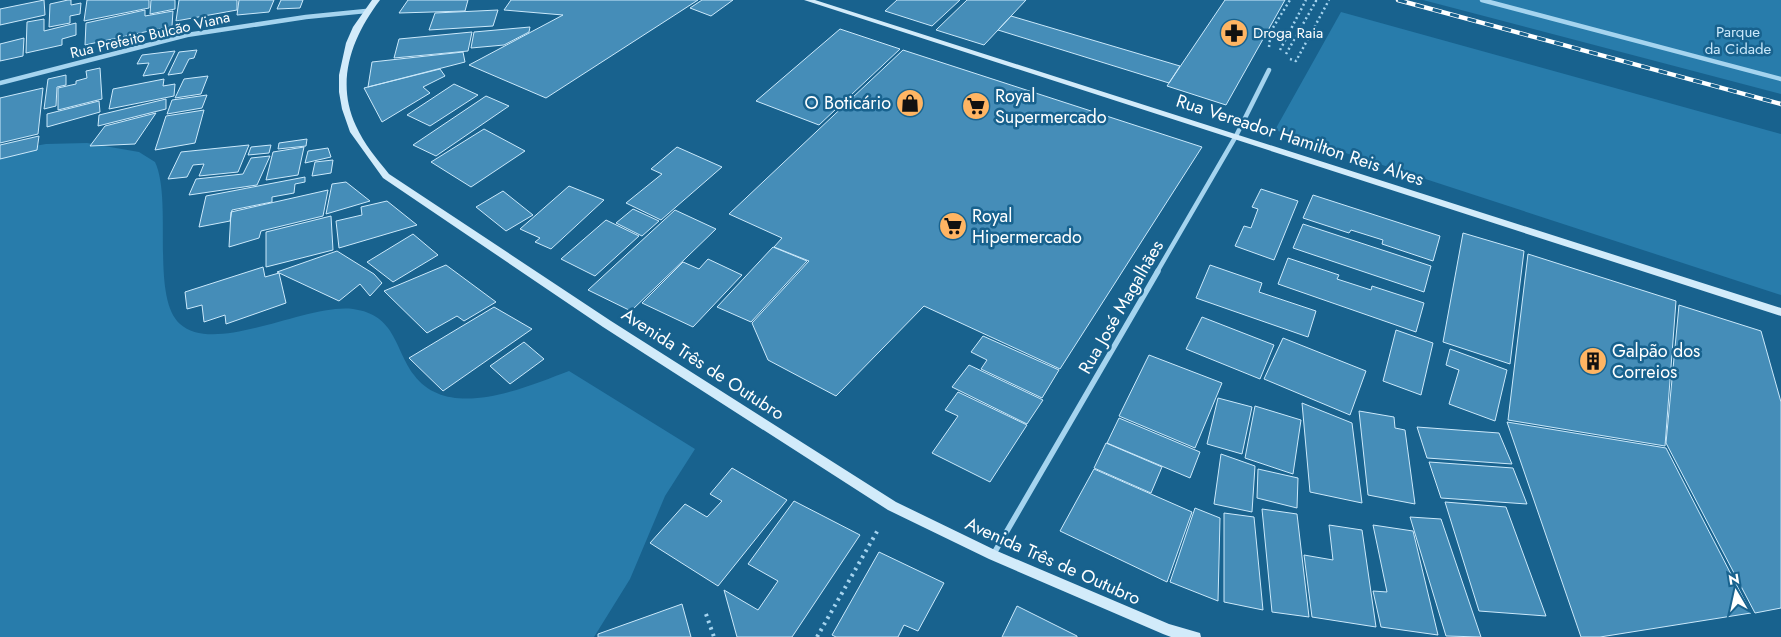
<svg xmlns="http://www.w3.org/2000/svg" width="1781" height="637" font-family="Jost,sans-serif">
<rect width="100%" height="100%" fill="#18628e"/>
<path fill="#287cab" d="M1423 0H1781V94Z
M1341 12 1781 134V295L1275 130Z
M87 143 139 152 155 162C173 200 150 297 180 324 215 356 307 303 353 309 396 315 394 348 414 375 449 422 526 387 569 371L695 449 665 496 630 579 594 637H0V152L46 144Z"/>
<path fill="#458db8" stroke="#cbe9fb" d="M44 0 45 15 0 25V9Z
M68 0H71V5L81 3 80 14 70 16V23L49 27 50 4Z
M87 0H149V8L84 21Z
M151 0H175V9L150 14Z
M179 0H237V10L176 21Z
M239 0H274L269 12 237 15Z
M281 0H303L300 8 277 9Z
M408 0H468L465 11 399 13Z
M511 0H698L546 98 469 65 563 15 504 10Z
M702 0H733L711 16 690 8Z
M897 0H960L932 26 885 11Z
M967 0H1026L984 45 936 30Z
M1225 0H1285L1226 105 1167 86Z
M145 10V16L173 11 172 26 85 45 86 23Z
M498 10 493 26 429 30 435 13Z
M1011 16 1180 66 1169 83 998 30Z
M44 19V31L76 23V35L62 39V45L26 53 27 22Z
M530 27 529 32 504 45 471 48 474 32Z
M840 29 900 49 819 125 756 101Z
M472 32 468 51 394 58 399 39Z
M24 38 23 56 0 61V44Z
M197 50 194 58 189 59 182 73 168 75 179 52Z
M903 50 1202 147 1060 369 924 306 836 396 768 360 752 323 809 261 774 247 782 238 729 214Z
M175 51 164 73 143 76 149 63 137 64 142 55Z
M463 52 465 62 368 87 372 62Z
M100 68 102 99 58 110V88L76 84V81L87 78 86 71Z
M440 69 445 76 423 87 430 93 382 122 364 88Z
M66 75V85L57 87 56 106 44 109 48 79Z
M208 76 201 94 175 98 184 79Z
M164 79 163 86 175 84 174 96 109 109 113 89Z
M454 84 478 95 430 126 407 115Z
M43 88 38 134 0 143V98Z
M207 95 202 108 167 114 172 100Z
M486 96 509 106 436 156 413 145Z
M166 99V109L98 126 99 115Z
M99 101 100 112 47 127V114Z
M204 110 195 143 155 150 166 116Z
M156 113 135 144 90 146 105 126Z
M484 129 525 151 471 187 431 162Z
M39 136 37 150 0 159V145Z
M307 139 306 146 278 149 279 143Z
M249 145 238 172 199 176 204 164 193 165 187 177 168 179 181 152Z
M271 145 269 153 248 155 251 147Z
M304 147 298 175 266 180 273 152Z
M677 147 722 167 661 220 626 203 662 174 651 169Z
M328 148 331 157 305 163 308 151Z
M270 156 257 185 189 195 196 179 243 174 251 158Z
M333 160 331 173 312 176 315 162Z
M305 177V182L295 184 294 193 272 197V202L232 210 230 221 199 227 206 196Z
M346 182 370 201 326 214 332 184Z
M569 186 604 200 551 249 535 242 540 238 520 229Z
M1261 189 1298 201 1274 260 1235 246 1244 226 1251 228 1258 209 1252 207Z
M328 190 323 216 261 231 259 238 229 247 231 212Z
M503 191 533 215 506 231 476 207Z
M1313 195 1440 236 1433 261 1382 244 1383 240 1351 230 1349 233 1303 218Z
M387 201 417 225 339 248 336 221 362 215 361 207Z
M633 209 659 221 642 236 616 223Z
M675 210 716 229 631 311 588 290Z
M331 216 333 250 266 267V232Z
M606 220 639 236 595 276 561 259Z
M1303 224 1431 266 1424 292 1293 248Z
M1463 233 1524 251 1510 364 1443 342Z
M413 234 438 255 393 282 367 262Z
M773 247 807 261 751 322 717 307Z
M337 251 374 274 382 283 370 296 360 284 339 301 277 272Z
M1528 254 1676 301 1665 446 1508 420Z
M1288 258 1339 275 1337 279 1371 290 1372 286 1424 303 1416 332 1278 284Z
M708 259 742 275 693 327 642 303 683 262 699 269Z
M446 265 496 302 464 321 457 316 427 333 384 291Z
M1210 265 1262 283 1259 292 1316 311 1308 337 1196 298Z
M263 267 265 277 279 273 286 303 226 324 225 315 204 322 202 305 187 309 185 292Z
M1679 305 1761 331 1781 402V608L1755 613 1666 443Z
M494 307 532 329 443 391 409 358Z
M1202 317 1274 345 1260 379 1186 349Z
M1396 330 1433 343 1421 395 1383 381Z
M983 336 1059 370 1042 398 981 369 987 360 971 352Z
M1283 338 1366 371 1350 415 1264 379Z
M524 342 544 359 510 384 490 366Z
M1450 349 1507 370 1495 421 1449 404 1459 370 1446 365Z
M1149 355 1222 383 1195 448 1119 416Z
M969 365 1043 400 1027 424 952 387Z
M958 392 1027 425 990 482 932 453 958 416 945 410Z
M1218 398 1252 407 1242 454 1207 444Z
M1302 403 1352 423 1362 503 1310 492Z
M1255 406 1301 420 1293 474 1245 458Z
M1359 411 1394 417 1395 428 1405 430 1415 504 1368 495Z
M1119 418 1200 452 1190 478 1107 443Z
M1507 422 1666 448 1751 613 1600 637H1581Z
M1417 427 1499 433 1512 464 1427 458Z
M1106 443 1162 467 1151 493 1094 468Z
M1221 454 1255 466 1252 512 1214 504Z
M1429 462 1513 468 1527 504 1441 498Z
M732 468 787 500 718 586 650 543 685 504 707 517 722 501 710 494Z
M1094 469 1192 512 1167 582 1060 531Z
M1258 469 1298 478 1297 508 1257 498Z
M794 501 860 535 792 637H737L724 590 758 610 778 581 748 564Z
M1445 502 1506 507 1546 616 1479 611Z
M1195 508 1220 518 1218 601 1170 582Z
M1262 509 1297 514 1309 617 1272 612Z
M1224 513 1254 517 1263 610 1224 602Z
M1410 517 1441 519 1481 637 1446 636Z
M1329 525 1362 530 1376 627 1312 617 1304 555 1333 560Z
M1373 525 1413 531 1438 635 1381 627 1373 591 1387 592Z
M879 552 944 583 918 631 904 625 898 637H836L832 635Z
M682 604 691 637H598V634Z
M1017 606 1077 636V637H1002Z"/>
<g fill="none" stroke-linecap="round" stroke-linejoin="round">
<path stroke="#a5d4ef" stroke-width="2.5" stroke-dasharray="2 3" stroke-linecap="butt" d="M1269 47 1271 31 1290 0
M1280 50 1306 0
M1286 54 1316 1 1313 0
M1290 59 1296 61 1329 0"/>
<path stroke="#a5d4ef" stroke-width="4" stroke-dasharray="2.5 4.5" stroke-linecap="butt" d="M706 614 714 637
M817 637 879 528"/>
<path stroke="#a5d4ef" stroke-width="4.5" d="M1482 0 1781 79
M0 83 187 35 306 17 366 11
M1157 272 1236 136 1269 70"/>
<path stroke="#a5d4ef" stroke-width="5.5" d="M993 555 1158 271"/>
<path fill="#d2ebfa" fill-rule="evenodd" d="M372 0H380C352 37 335 81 356 126 364 144 377 159 389 174L611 321 896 502 997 551 1169 624 1200 633 1201 637H1171L1163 634 989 559 888 510 603 327 383 178 350 132 342 109 339 92V75L346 43 353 27Z
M804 0H815L1781 308V316Z"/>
<g stroke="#fff" stroke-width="4.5">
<path id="rail" d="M1398 0 1781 104"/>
</g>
<use href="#rail" stroke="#18628e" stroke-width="3" stroke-dasharray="9" stroke-linecap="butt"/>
</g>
<defs>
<g id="pharmacy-disc" transform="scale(1.4375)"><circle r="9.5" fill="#ffb563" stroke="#18628e"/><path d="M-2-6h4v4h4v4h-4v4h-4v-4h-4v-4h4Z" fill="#111"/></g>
<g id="shop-disc" transform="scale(1.4375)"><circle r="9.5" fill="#ffb563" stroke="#18628e"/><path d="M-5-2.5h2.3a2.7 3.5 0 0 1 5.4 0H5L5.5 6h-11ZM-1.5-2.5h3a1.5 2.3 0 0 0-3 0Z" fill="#111"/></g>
<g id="supermarket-disc" transform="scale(1.4375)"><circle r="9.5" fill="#ffb563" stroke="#18628e"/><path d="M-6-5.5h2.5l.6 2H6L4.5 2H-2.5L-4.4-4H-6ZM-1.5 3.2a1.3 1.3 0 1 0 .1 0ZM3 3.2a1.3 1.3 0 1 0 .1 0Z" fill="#111"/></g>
<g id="building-disc" transform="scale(1.4375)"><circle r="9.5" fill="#ffb563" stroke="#18628e"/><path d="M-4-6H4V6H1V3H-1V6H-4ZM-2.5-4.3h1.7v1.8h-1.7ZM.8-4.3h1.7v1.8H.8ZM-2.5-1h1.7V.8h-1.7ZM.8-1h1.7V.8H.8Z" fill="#111"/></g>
</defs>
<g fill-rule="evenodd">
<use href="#pharmacy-disc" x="1234" y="33"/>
<use href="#shop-disc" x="910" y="103"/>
<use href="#supermarket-disc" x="976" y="106"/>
<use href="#supermarket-disc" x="953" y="226"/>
<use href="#building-disc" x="1593" y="361"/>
</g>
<g text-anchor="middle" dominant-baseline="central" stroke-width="5" stroke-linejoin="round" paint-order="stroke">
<g font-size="15" fill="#cbe9fb" stroke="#18628e">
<text x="1738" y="32">Parque<tspan x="1738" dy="17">da Cidade</tspan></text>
</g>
<g font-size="15" fill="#fff" stroke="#18628e" text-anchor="start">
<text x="1253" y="33">Droga Raia</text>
</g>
<g font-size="15" fill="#fff" stroke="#18628e">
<text transform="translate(150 35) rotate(-13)">Rua Prefeito Bulcão Viana</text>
</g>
<g font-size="18" fill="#fff" stroke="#18628e" text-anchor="start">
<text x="995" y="96">Royal<tspan x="995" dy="21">Supermercado</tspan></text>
<text x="891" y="103" text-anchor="end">O Boticário</text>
<text x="972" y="216">Royal<tspan x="972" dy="21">Hipermercado</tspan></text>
<text x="1612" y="351">Galpão dos<tspan x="1612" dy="21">Correios</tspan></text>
</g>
<g font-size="18" fill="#fff" stroke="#18628e">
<text transform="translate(1300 140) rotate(18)">Rua Vereador Hamilton Reis Alves</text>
<text transform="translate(1121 307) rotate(-60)">Rua José Magalhães</text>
<text transform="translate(703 364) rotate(33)">Avenida Três de Outubro</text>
<text transform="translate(1053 561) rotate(24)">Avenida Três de Outubro</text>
</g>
</g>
<g transform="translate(1736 592) rotate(351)" stroke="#18628e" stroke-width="4" paint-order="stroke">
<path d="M0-4L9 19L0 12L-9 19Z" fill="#ffffff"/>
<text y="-8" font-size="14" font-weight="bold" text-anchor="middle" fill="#ffffff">N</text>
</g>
</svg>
